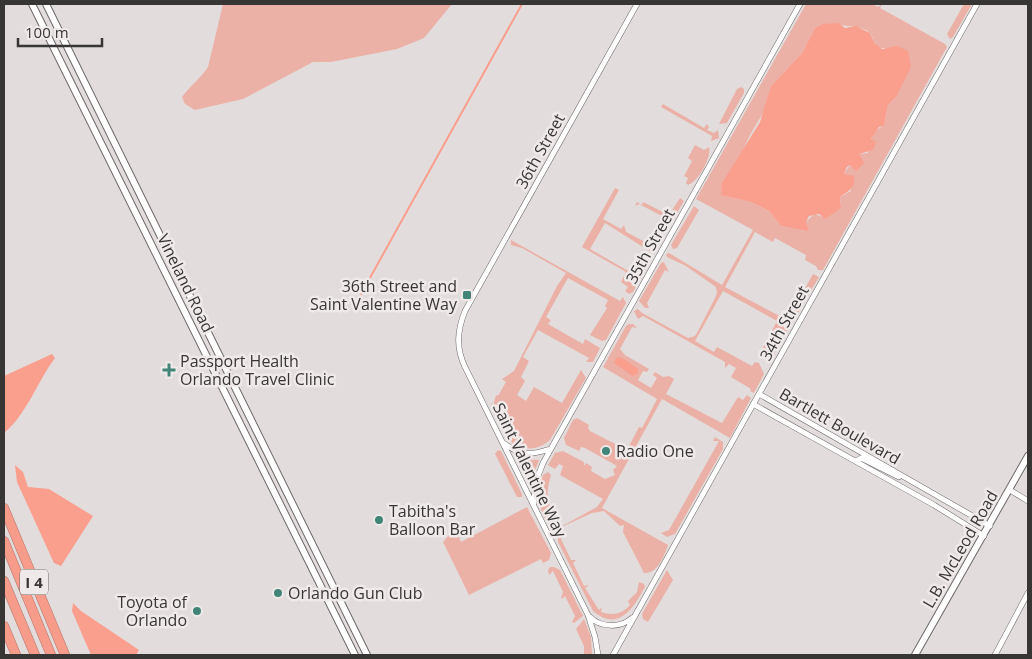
<svg xmlns="http://www.w3.org/2000/svg" width="1032" height="659" font-family="'Open Sans',sans-serif">
<rect width="100%" height="100%" fill="#e2dddc"/>
<path fill="#ebb0a6" fill-rule="evenodd" d="M223 4H452L424 38 397 49 331 62H313L243 99 195 110 185 104 182 97C190 86 201 78 208 67Z
M806 4H872L878 7 882 4 880 8 945 44 947 47 823 270H818L816 266 805 260 806 255 775 238 773 242 755 232 725 287 787 320 813 274 819 277 774 354 765 356 761 352 777 321 723 291 695 341 714 352 717 347 752 366 755 362 759 363 764 374 754 393 750 391 751 389 731 377 736 368 729 364 725 368V362L643 316 638 319 634 311 638 309 642 313 688 338 695 336 698 331 715 298 717 293 716 287 686 266 667 257 666 254 669 253 722 285 753 230 696 199ZM822 24C834 26 862 24 870 33 873 36 874 44 877 48H886L896 97 888 105 884 126C873 129 870 142 868 153L859 154 855 169 850 165 844 174 849 176 851 191 840 197 841 205 823 217 814 214 806 222 808 230 781 226 769 211 751 202 722 195 750 135 766 108 771 86 802 53 815 28Z
M964 4H972L953 37 950 39 947 34Z
M741 87 744 89V93L727 123 719 124 737 89Z
M663 104 704 128 707 124 709 127 707 130 714 133 718 130 719 138 711 141 712 136 661 107Z
M695 145 704 150 709 147C712 157 698 182 688 185L686 183 688 178 684 176 692 161 688 158Z
M615 188 619 190 603 219 621 229 624 225 626 232 649 244 653 242 658 246 656 251 651 252 605 223 590 249 637 276 647 258 650 259 633 292 629 294 625 291 628 287 621 282 626 272 582 247Z
M680 198 684 201 670 225 664 222V217L639 204 635 206 637 202 642 205 643 202 669 215Z
M694 206 699 210 677 248 673 249 671 245Z
M511 240 620 301 623 297 626 303 606 340 602 341 590 335 607 308 605 306 608 300 568 278 546 317 551 320 548 324 583 344 585 339 600 348 593 362H586L589 358 538 330 523 357 529 361 521 377 525 381 517 395 526 401 534 387 562 403 581 370 586 378 550 440C535 453 516 451 505 435L490 402 493 406 496 395 498 396 506 382 502 379 514 371 557 286 566 273 522 248 511 245Z
M664 262 669 272 665 270 647 303 649 308H645L639 301 661 263Z
M629 324H633L637 328 632 327 620 349 625 355 649 369 647 372 643 371 638 380 651 388 657 378 653 375 655 372 663 377 669 376 674 379 666 394 722 423 738 397 743 400 747 395 751 398 730 438 662 399 602 508 668 545C664 557 657 574 644 573L623 532 624 525 620 526 604 511 592 513 555 530 597 507 603 499 560 475 563 466 559 464 555 469 548 465 555 453 563 451 584 462V466L586 463 592 467 591 471 605 479 615 475 613 470 617 466 585 448 581 447 579 451 566 445 564 438 573 420 577 418 589 425 588 428 590 431 627 450 639 427 642 428 657 399 603 367 626 326Z
M715 437 723 442V449L675 534 667 537 661 533 669 530 719 441H713Z
M498 450 501 451 522 494V497H517L495 454Z
M517 459 539 460 530 484H529Z
M548 472 551 475C545 495 547 501 556 520L552 524C536 517 539 489 543 475Z
M527 507 551 553 549 560 543 563 541 559 469 595 443 542 449 535 459 537 461 542Z
M563 535 561 539 571 560H576L573 563 584 586 589 585 585 588 599 610 602 607 601 612C613 616 622 614 630 605L628 601 637 592 639 582 644 584 645 587C634 607 619 633 593 611L558 542V537Z
M550 567H554L560 570 583 616 574 623 572 622 575 616 565 596 562 599 561 598 563 592 553 571 549 575 548 570Z
M667 570 673 580 648 622 643 619 642 614Z
M584 619 591 637 592 655H584V646L576 629Z"/>
<path fill="#fa9e8e" d="M838 23 845 28 856 26 870 33 875 44 882 49 897 46 908 51 911 67 896 97 888 105 884 126 879 127 871 139 876 142 873 150 859 154 864 163 856 171 850 165 847 167 844 174 854 176C856 189 848 191 840 197L841 208 825 219 819 214 809 216 806 222 809 231 781 226 769 211 751 202 721 195 722 183 760 122 771 86 802 53 815 28 822 24Z
M52 354 55 358C39 379 25 417 4 433V376Z
M617 357 624 359 638 369V373L633 376 614 363Z
M15 465 23 472 28 487 49 489 93 516 61 566 54 563 17 482Z
M73 603 81 611 139 650 136 655H91L72 611Z"/>
<g fill="none" stroke-linecap="round" stroke-linejoin="round">
<path stroke="#fa9e8e" stroke-width="2" d="M361 294 522 4"/>
<g stroke="#6d6867" stroke-width="6">
<path id="minor" d="M759 394 990 526
M753 404 934 505 984 536
M505 444C521 456 532 455 550 449
M856 461 861 458 899 477
M1010 490 1028 501
M534 503 535 484 543 463 800 4
M590 617C601 628 621 628 632 618
M598 655 595 637 588 615 465 367C456 348 457 331 465 311L637 4
M613 655 977 4
M995 655 1028 593"/>
</g>
<g stroke="#6d6867" stroke-width="8">
<path id="tertiary" d="M32 4 355 655
M46 4 367 655
M915 655 1028 456"/>
</g>
<g stroke="#b4786d" stroke-width="10">
<path id="motorway" d="M4 508 65 655
M4 541 51 655
M4 581 35 655
M4 626 16 655"/>
</g>
<use href="#minor" stroke="#fff" stroke-width="5"/>
<use href="#tertiary" stroke="#fff" stroke-width="6"/>
<use href="#motorway" stroke="#f79b8b" stroke-width="9"/>
</g>
<g fill="#418579" stroke="#efeae9" stroke-width="2">
<rect x="462" y="290" width="10" height="10" rx="2.5"/>
<path d="M166.5 362.5h5v5h5v5h-5v5h-5v-5h-5v-5h5z"/>
<circle cx="606" cy="451" r="5"/>
<circle cx="379" cy="520" r="5"/>
<circle cx="278" cy="593" r="5"/>
<circle cx="197" cy="611" r="5"/>
</g>
<g text-anchor="middle" dominant-baseline="central" stroke-width="5" stroke-linejoin="round" paint-order="stroke">
<rect fill="#efeae9" stroke="#6f6c6b" stroke-width="1" x="20" y="569.5" width="28" height="25" rx="4"/>
<g font-size="15" font-weight="bold" fill="#383635">
<text x="34" y="582">I 4</text>
</g>
<g font-size="16" fill="#383635" stroke="#efeae9">
<text transform="translate(540 151) rotate(-61)">36th Street</text>
<text transform="translate(650 246) rotate(-61)">35th Street</text>
<text transform="translate(186 283) rotate(64)">Vineland Road</text>
<text transform="translate(784 323) rotate(-61)">34th Street</text>
<text transform="translate(840 426) rotate(30)">Bartlett Boulevard</text>
<text transform="translate(530 470) rotate(64)">Saint Valentine Way</text>
<text transform="translate(960 549) rotate(-60)">L.B. McLeod Road</text>
</g>
<g font-size="16" fill="#383635" stroke="#efeae9" text-anchor="start">
<text x="457" y="286" text-anchor="end">36th Street and<tspan x="457" dy="18">Saint Valentine Way</tspan></text>
<text x="180" y="361">Passport Health<tspan x="180" dy="18">Orlando Travel Clinic</tspan></text>
<text x="616" y="451">Radio One</text>
<text x="389" y="511">Tabitha's<tspan x="389" dy="18">Balloon Bar</tspan></text>
<text x="288" y="593">Orlando Gun Club</text>
<text x="187" y="602" text-anchor="end">Toyota of<tspan x="187" dy="18">Orlando</tspan></text>
</g>
</g>
<rect width="1032" height="659" fill="none" stroke="#383635" stroke-width="10"/>
<path d="M18 38v8h84v-8" fill="none" stroke="#383635" stroke-width="2.5"/>
<text x="25" y="38" font-size="15" fill="#383635" stroke="#efeae9" stroke-width="4" paint-order="stroke">100 m</text>
</svg>
